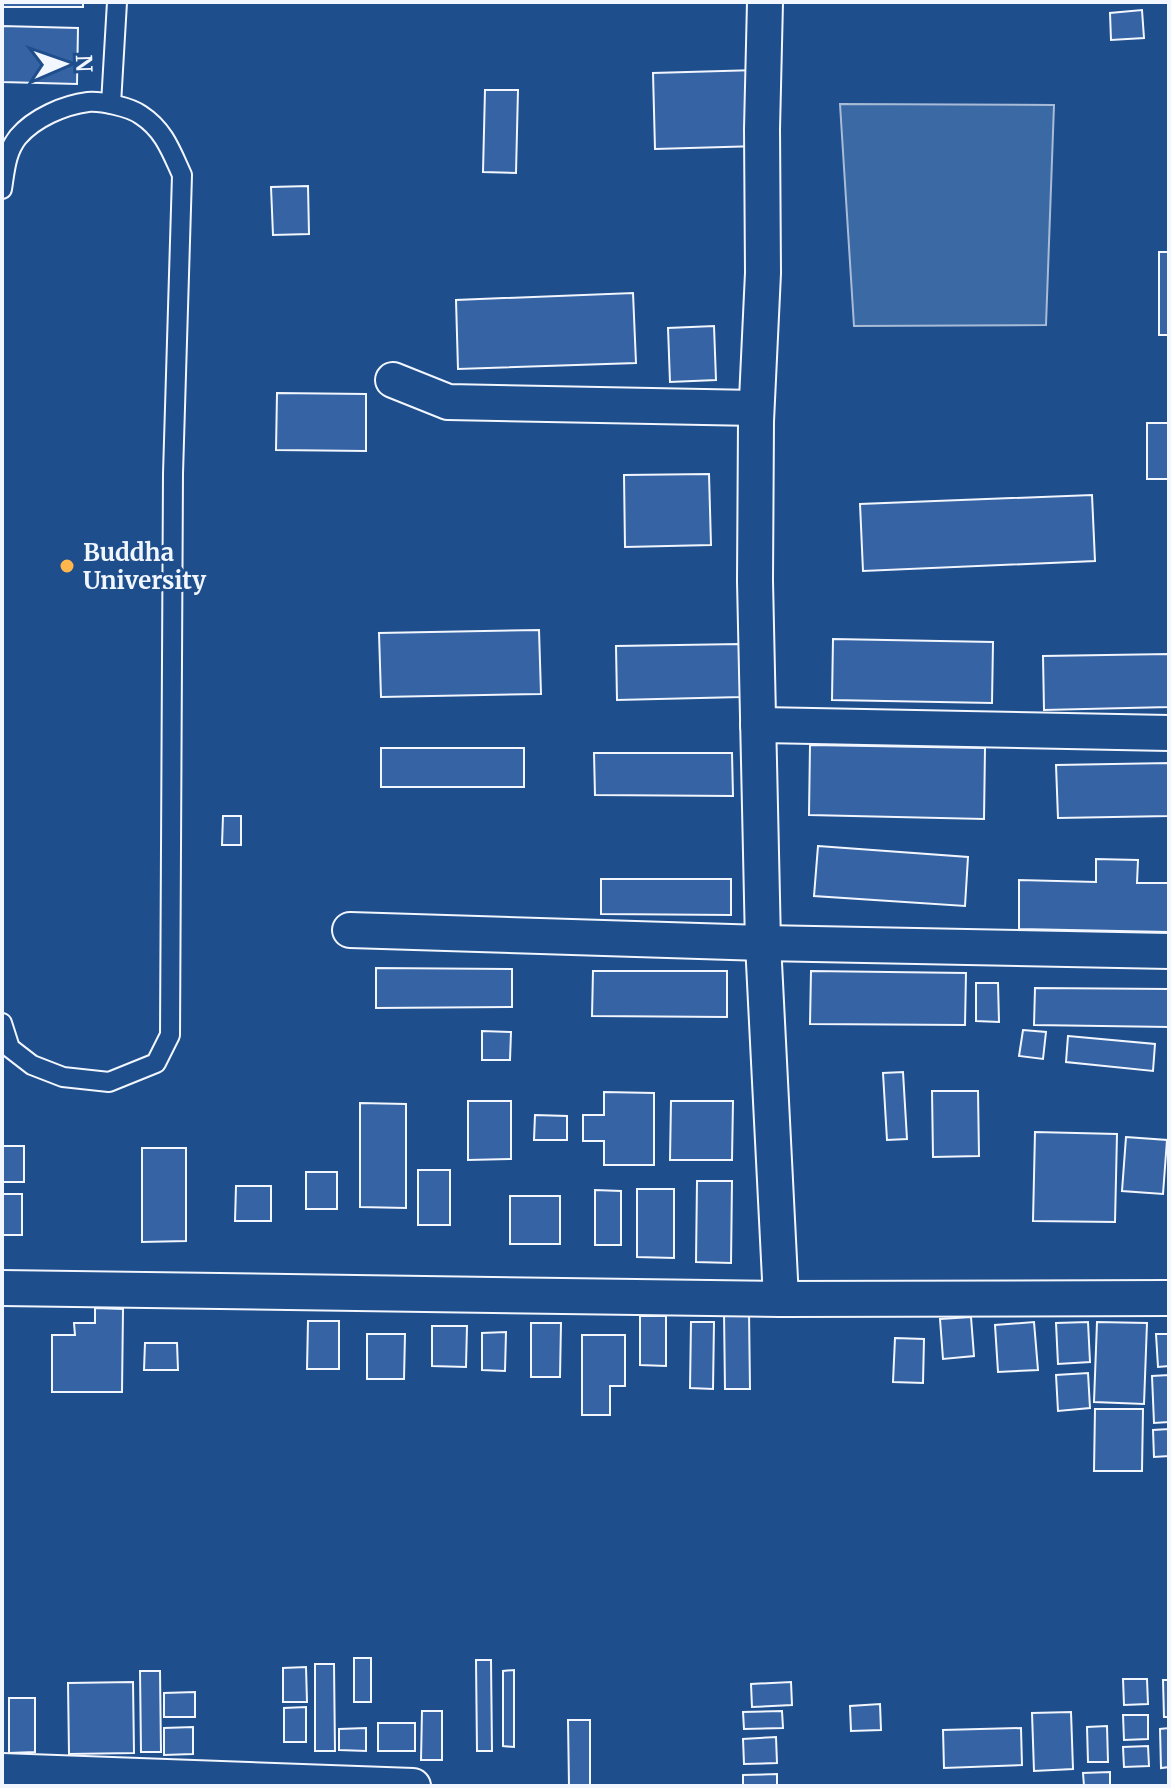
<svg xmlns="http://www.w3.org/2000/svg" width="1171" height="1788" font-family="Merriweather,serif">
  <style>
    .water { fill: #3b69a3; stroke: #a8bbd7; stroke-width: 2 }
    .building { fill: #3563a3; stroke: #f2f6ff; stroke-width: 2 }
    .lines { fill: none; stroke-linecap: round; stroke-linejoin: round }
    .service-casing { stroke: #f2f6ff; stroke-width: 22 }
    .minor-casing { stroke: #f2f6ff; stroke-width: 38 }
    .service { stroke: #1f4e8c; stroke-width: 18 }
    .minor { stroke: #1f4e8c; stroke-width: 34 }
    .poi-dot { fill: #ffb74d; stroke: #1f4e8c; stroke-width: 3 }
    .labels { text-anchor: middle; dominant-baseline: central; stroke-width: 6; stroke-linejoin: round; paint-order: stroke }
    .poi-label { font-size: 24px; font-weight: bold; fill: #f2f6ff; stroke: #1f4e8c; text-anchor: start }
  </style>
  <rect width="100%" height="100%" fill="#1f4e8c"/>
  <!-- water -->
  <path class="water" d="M840,104L1054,105L1046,325L854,326Z"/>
  <!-- building -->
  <g class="building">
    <rect x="2" y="2" width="81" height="5"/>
    <path d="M1142,10L1144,38L1111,40L1110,13Z"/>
    <path d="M2,26L78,28L77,84L2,82Z"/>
    <path d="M757,70L759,146L655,149L653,73Z"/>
    <path d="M485,90H518L516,173L483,172Z"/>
    <path d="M308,186L309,234L273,235L271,187Z"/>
    <rect x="1159" y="252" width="10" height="83"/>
    <path d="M633,293L636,363L458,369L456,300Z"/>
    <path d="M714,326L716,380L670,382L668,328Z"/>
    <path d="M277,393L366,394V451L276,450Z"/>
    <rect x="1147" y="423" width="22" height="56"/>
    <path d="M709,474L711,545L625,547L624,475Z"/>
    <path d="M1092,495L1095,561L863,571L860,504Z"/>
    <path d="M539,630L541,694L381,697L379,633Z"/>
    <path d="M833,639L993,642L992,703L832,700Z"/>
    <path d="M740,644L741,697L617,700L616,646Z"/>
    <path d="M1169,654V707L1044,710L1043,656Z"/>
    <path d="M810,745L985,748L984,819L809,815Z"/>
    <rect x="381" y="748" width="143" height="39"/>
    <path d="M594,753H732L733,796L595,795Z"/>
    <path d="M1169,763V816L1058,818L1056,765Z"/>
    <path d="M223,816H241V845H222Z"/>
    <path d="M818,846L968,857L965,906L814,896Z"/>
    <path d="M1096,859L1138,860L1137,883H1169V932L1019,929V880L1096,882Z"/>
    <path d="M601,879H731V915L601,914Z"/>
    <path d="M376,968L512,969V1007L376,1008Z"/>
    <path d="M593,971H727V1017L592,1016Z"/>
    <path d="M811,971L966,973L965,1025L810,1024Z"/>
    <path d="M976,983H998L999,1022L976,1021Z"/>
    <path d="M1035,988L1169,989V1027L1034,1025Z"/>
    <path d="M1023,1030L1046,1032L1043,1059L1019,1056Z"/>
    <path d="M482,1031L511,1032L510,1060H482Z"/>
    <path d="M1068,1036L1155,1044L1153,1071L1066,1062Z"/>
    <path d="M903,1072L907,1139L887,1140L883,1073Z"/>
    <path d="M932,1091H978L979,1156L933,1157Z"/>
    <path d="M604,1092L654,1093V1165H604V1141H583V1115H604Z"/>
    <path d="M468,1101H511V1159L468,1160Z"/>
    <path d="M671,1101H733L732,1160H670Z"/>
    <path d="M360,1103L406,1104V1208L360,1207Z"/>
    <path d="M535,1115L567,1116V1140H534Z"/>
    <path d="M1035,1132L1117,1134L1115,1222L1033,1221Z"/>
    <path d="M1126,1137L1167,1140L1163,1194L1122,1191Z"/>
    <rect x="2" y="1146" width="22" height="36"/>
    <path d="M142,1148H186V1241L142,1242Z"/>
    <rect x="418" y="1170" width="32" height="55"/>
    <rect x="306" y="1172" width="31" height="37"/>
    <path d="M697,1181H732L731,1263L696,1262Z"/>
    <path d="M236,1186H271V1221H235Z"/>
    <path d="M637,1189H674V1258L637,1257Z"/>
    <path d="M595,1190L621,1191V1245H595Z"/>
    <rect x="2" y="1194" width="20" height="41"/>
    <rect x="510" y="1196" width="50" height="48"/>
    <path d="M95,1308L123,1309L122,1392H52V1335H75L74,1323H95Z"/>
    <path d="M749,1311L750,1389H725L724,1312Z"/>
    <path d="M640,1316H666V1366L640,1365Z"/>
    <path d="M971,1317L974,1356L943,1359L940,1319Z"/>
    <path d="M308,1321H339V1369H307Z"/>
    <path d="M691,1322H714L713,1389L690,1388Z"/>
    <path d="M1034,1322L1038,1370L998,1372L995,1325Z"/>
    <path d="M1088,1322L1090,1362L1058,1364L1056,1323Z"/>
    <path d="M1097,1322L1147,1323L1144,1404L1094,1402Z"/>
    <path d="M531,1323H561L560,1377H531Z"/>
    <path d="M432,1326H467L466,1367L432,1366Z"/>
    <path d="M506,1332L505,1371L482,1370V1333Z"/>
    <path d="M367,1334H405L404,1379H367Z"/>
    <path d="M1156,1334H1169V1366L1158,1367Z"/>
    <path d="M582,1335H625V1386H610V1415H582Z"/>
    <path d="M895,1338L924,1339L923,1383L893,1382Z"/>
    <path d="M145,1343H177L178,1370H144Z"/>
    <path d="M1088,1373L1090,1408L1058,1411L1056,1375Z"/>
    <path d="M1169,1375V1422L1154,1423L1152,1376Z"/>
    <path d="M1095,1409H1143L1142,1471H1094Z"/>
    <path d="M1169,1429V1456L1154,1457L1153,1430Z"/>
    <rect x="354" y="1658" width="17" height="44"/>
    <path d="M476,1660H491L492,1751H477Z"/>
    <path d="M315,1664H334L335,1751H315Z"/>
    <path d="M306,1667L307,1702H283V1668Z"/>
    <path d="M514,1670V1747L503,1746V1671Z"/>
    <path d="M140,1671H160L161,1752H141Z"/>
    <path d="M1123,1679H1147L1148,1704L1124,1705Z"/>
    <path d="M1163,1680H1169V1717H1164Z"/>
    <path d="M133,1682L134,1753L69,1754L68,1683Z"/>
    <path d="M791,1682L792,1705L752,1707L751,1684Z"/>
    <path d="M195,1692V1717H164V1693Z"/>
    <path d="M9,1698H35V1752L9,1753Z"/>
    <path d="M880,1704L881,1730L851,1731L850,1706Z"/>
    <path d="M306,1707V1742H284V1708Z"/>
    <path d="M422,1711H442V1760H421Z"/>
    <path d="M782,1711L783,1728L744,1729L743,1712Z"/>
    <path d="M1071,1712L1073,1769L1034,1771L1032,1713Z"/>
    <path d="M1123,1715H1148V1739L1124,1740Z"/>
    <path d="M568,1720H590V1786H569Z"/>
    <rect x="378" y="1723" width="37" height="28"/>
    <path d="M1107,1726L1108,1762H1088L1087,1727Z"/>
    <path d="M193,1727V1754L164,1755V1728Z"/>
    <path d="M366,1728V1751L339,1750V1729Z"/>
    <path d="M1021,1728L1022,1765L944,1768L943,1730Z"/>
    <path d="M1169,1728V1767L1161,1768L1160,1729Z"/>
    <path d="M776,1737L777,1763L744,1764L743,1739Z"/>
    <path d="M1148,1746L1149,1766L1124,1767L1123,1747Z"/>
    <path d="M1110,1772V1786H1084L1083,1773Z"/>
    <path d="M777,1774V1786H743V1775Z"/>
  </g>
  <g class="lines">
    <!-- service casing -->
    <g class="service-casing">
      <g id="service">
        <path d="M111,104L117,2"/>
        <path d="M2,189C5,170 6,152 18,137C34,118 64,105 88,102C102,101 130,107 141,115C164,130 171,151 182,175L173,474L170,1035L156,1063L109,1082L63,1077L32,1065L10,1048L2,1023"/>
      </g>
    </g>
    <!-- minor casing -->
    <g class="minor-casing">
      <g id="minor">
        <path d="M765,2L762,129L763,273L756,421L755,581L763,943L781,1299"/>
        <path d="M393,380L448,402L756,408"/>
        <path d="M758,725L1169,733"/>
        <path d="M350,930L763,943L1169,951"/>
        <path d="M2,1288L781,1299L1169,1298"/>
        <path d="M2,1771L413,1786"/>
      </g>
    </g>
    <!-- service -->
    <use href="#service" class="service"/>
    <!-- minor -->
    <use href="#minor" class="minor"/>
  </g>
  <!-- markers -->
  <circle class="poi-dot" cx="67" cy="566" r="8"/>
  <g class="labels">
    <!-- poi labels -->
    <g class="poi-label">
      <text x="83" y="552">Buddha<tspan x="83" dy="28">University</tspan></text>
    </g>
  </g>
  <!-- border -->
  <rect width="1171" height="1788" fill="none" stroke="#f2f6ff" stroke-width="8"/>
  <!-- north arrow -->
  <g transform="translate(64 64) rotate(88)" stroke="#1f4e8c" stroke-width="6" paint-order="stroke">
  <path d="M0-6L14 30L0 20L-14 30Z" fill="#f2f6ff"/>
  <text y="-12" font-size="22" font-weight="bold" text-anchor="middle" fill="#f2f6ff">N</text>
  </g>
</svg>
